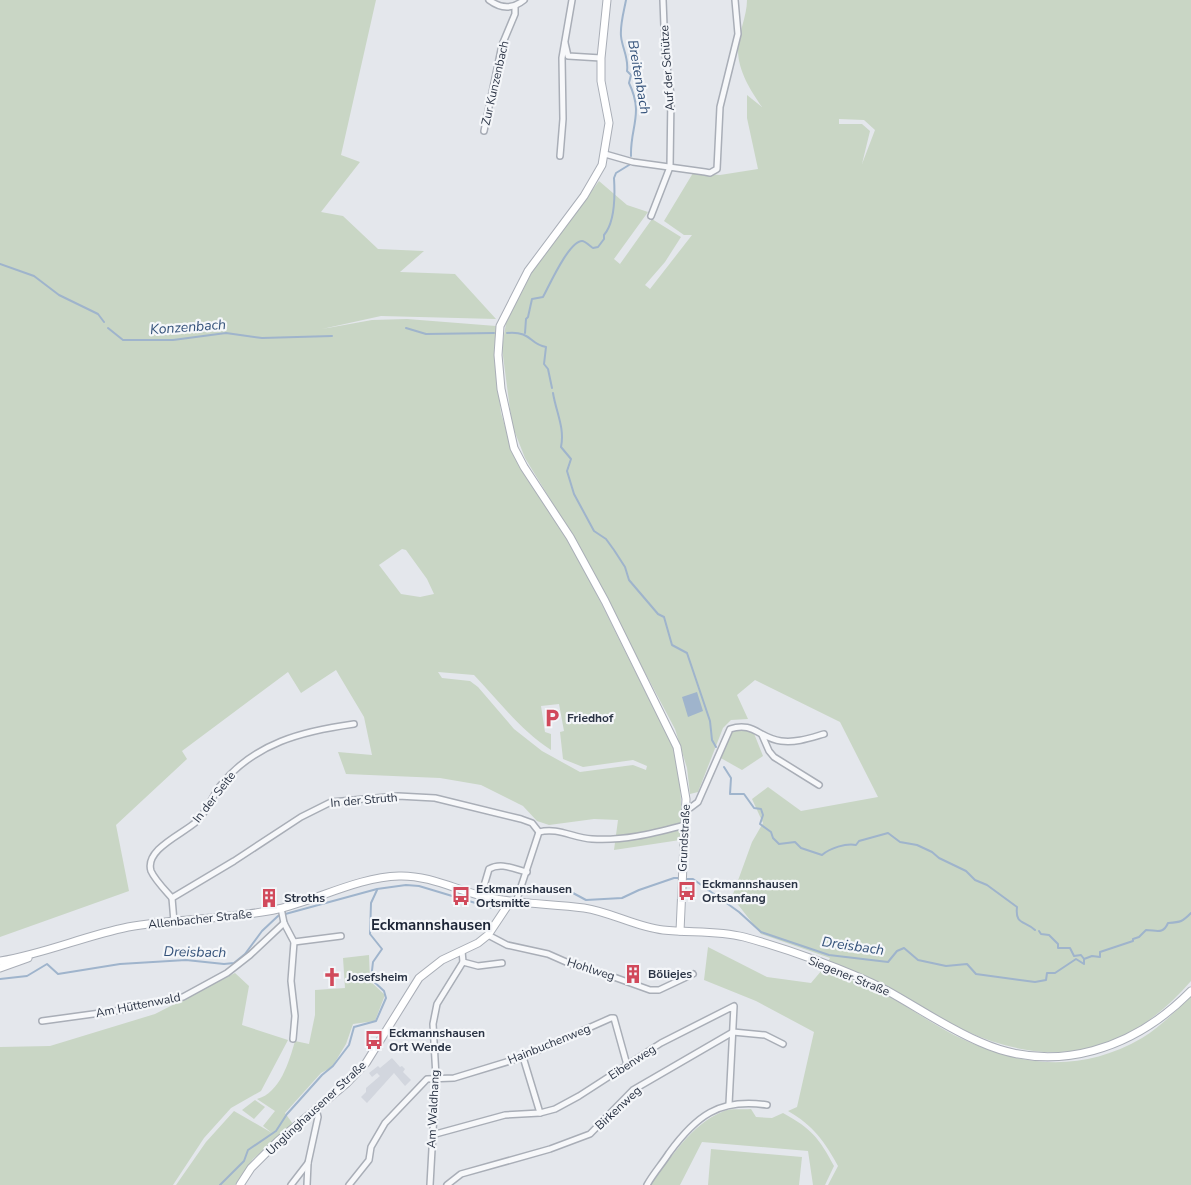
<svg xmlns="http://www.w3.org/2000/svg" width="1191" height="1185" font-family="'Nunito Sans',sans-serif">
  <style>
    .built { fill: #d2d6de }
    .green { fill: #c9d6c5; fill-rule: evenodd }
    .water { fill: #9fb4cc }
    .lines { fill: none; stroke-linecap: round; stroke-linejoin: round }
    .stream { stroke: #9fb4cc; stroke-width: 2 }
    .street-casing { stroke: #a9aeb7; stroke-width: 8 }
    .secondary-casing { stroke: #a9aeb7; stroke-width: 9 }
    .street { stroke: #f7f8fa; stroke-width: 5 }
    .secondary { stroke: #fff; stroke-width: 7 }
    .labels { text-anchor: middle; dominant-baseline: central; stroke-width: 4.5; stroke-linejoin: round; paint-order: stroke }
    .street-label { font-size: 12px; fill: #2b3445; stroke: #f4f6f9 }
    .poi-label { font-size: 12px; font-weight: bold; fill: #2b3445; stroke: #f4f6f9; text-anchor: start }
    .water-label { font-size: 14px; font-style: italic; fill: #34527a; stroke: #f4f6f9 }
    .quarter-label { font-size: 15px; font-weight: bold; fill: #1d2536; stroke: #f4f6f9 }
  </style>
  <rect width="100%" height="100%" fill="#e4e7ec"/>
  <!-- built -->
  <path class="built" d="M392,1058L400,1067L402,1066L405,1069L403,1072L411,1080L405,1086L394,1073L367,1103L361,1097L366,1092V1088L380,1076L377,1073L372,1077L369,1073L378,1066L380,1068Z"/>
  <!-- green -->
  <g class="green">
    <path d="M0,0H376L341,155L360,162L321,212L343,216L378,249L424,251L400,272L455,274L496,319L381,316L322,329L372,320L407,319L496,326L494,357L501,413L512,449L569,539L673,747C682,781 682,806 680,840L614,850L618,820L594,819L549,825L537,821L523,806L481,785L440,778L346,774L338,752L372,755L364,717L336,670L301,693L288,672L182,751L187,759L116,825L129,891L0,937ZM402,549L406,550L427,579L434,594L420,597L401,594L379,565ZM438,672L474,675C500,702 520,730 551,750V734L545,732L541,706L559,704L564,731L560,732L563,759L583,767L633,760L647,766L646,770L633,765L580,772L542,751L514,729L478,687L470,681L442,678Z"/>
    <path d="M747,0H1191V981C1128,1054 1054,1071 966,1031C936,1018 910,997 880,983C863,975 844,970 827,963L830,958L761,934L732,897L752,842L763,823L752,799L768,787L801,811L878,797L840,722L755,680L737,695L748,719L731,720L723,728L698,792L690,794L687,768L675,729L572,535L525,458L512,425L502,348L506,323L532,272L599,181L627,205L648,212L614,259L627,270L620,264L652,219L681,237L665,262L645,285L650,289L692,235H684L664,221L693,173L720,175L758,169L747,118V95L762,107C751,91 738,71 738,50C738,33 747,17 747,0ZM839,119L864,120L875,130L862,164L870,131L862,124H839Z"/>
    <path d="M740,728L753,731L763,756L742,770L719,757L732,731Z"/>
    <path d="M708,947L767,977L811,983L822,970C839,976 858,982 875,989C902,1002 927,1021 954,1035C1017,1066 1078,1075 1142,1038C1160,1027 1176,1011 1191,996V1185H828L838,1166C825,1142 813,1125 788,1111L797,1107L814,1032L756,1001L704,980Z"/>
    <path d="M369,955L370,981L385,995L375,1021L353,1024L346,1044L332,1067L321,1073L285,1113L293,1124L253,1159L235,1185H176L206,1142L234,1111L272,1133L263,1126L275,1111L257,1099C280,1093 289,1062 295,1041L309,1044L315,1015V990L345,988L343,958Z"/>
    <path d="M235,973L249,986L242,1025L288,1040L261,1091L231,1108L204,1138L173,1185H0V1047L50,1046L155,1014Z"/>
    <path d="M255,1100L265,1107L254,1119L242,1110Z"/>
    <path d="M751,1109L756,1117L772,1118L783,1113C812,1129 819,1138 834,1166L825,1185H813L808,1151L702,1142L680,1185H650C671,1158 691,1124 724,1111C731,1108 743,1110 751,1109Z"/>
    <path d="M711,1149L802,1157L799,1185H708Z"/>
  </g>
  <!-- water -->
  <path class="water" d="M697,692L703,711L688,717L682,697Z"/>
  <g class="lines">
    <!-- stream -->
    <g class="stream">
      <path d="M626,0C624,11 620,24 621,36C622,48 629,58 627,71L631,75L629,83C644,114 630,127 631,156"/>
      <path d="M0,264L34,276L59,295L98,314L104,322"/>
      <path d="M108,328L123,340H173L226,333L262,338L332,336"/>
      <path d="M406,328L426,334L494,333"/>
      <path d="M507,333C533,331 528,344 546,347L544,364L548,369L552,388"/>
      <path d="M525,333L526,319L528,317L532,299L543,297C549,286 569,241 582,241C585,241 590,246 593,248L598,247L604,239V235C615,222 615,194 614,178L616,173L629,165"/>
      <path d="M553,393C556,412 565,428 561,447L571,459L567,471L574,494L594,531L606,539L614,550L625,567L629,580L658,614L664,617L672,645L687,653L710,721L712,740L716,747"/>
      <path d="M724,767L731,778L730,794H744L754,808L761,809L763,815L760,824L771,832L773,838L779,844L795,842L801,848L822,855C830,848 846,843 856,845L859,841L888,833L900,842L917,845L932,852L939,858L966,871L975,880L987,885L1017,907C1015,925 1024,920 1035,930"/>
      <path d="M686,879H693L739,912L761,932L829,955L888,962L897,951L904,948L918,960L946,966L967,964L976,974L1035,982L1046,980L1047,973H1055L1076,959L1084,964V959L1092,956L1100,957V952L1133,941V939L1139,937L1146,930C1156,930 1163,935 1168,923C1181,922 1182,922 1191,913"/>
      <path d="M549,893H573L586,900L622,898L639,890L674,878H681"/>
      <path d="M1039,931L1041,934L1049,935L1058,944V948H1070L1074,956L1081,955L1084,959"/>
      <path d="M0,979L27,976L47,964L58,974L120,964L186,960L224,964L234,963L245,954L262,931L278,916L377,889L406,885L419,886L492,908"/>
      <path d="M220,1185L244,1161L248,1150L276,1131L287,1114L322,1075L333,1066L349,1045L354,1027L376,1021L386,998L384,991L371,979L373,962L382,949L370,934L371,903L377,890"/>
    </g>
    <!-- street casing -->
    <g class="street-casing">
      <g id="street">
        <path d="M489,0C501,9 513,9 524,0"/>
        <path d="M565,43L568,56L601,58"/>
        <path d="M484,131L502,45L515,14V7"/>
        <path d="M605,154L633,162L705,172L710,173L717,169L720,107L738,34L735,0"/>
        <path d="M560,156L563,119L562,58L572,0"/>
        <path d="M651,216L670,167L671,95L665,52L663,0"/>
        <path d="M762,735L769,751L774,757L819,785"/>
        <path d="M686,811L698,802L730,729C753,721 759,738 781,741C796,743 810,738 824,734"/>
        <path d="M481,896L489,869C501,862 514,869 527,872"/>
        <path d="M172,898C165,890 155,880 151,871C144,849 185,833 197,821C207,811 212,797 220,786C254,743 303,731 354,724"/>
        <path d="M516,902L539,832C558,827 573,838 592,839C625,841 654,833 685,825"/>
        <path d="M281,908L284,923L294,942L291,981L295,1016L293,1039"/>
        <path d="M174,922L172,898L234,861L301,817L331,802L398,796L435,798L521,819L532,823L539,832"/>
        <path d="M488,935L507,945L548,954L573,965L611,976L650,990H659L693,974"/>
        <path d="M294,942L341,936"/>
        <path d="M463,962L478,966L502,963"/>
        <path d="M42,1021L115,1011L183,997L227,973L250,955L284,923"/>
        <path d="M523,1057L540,1113"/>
        <path d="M432,1135L505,1115L540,1113L555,1109L579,1096L661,1043L734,1006L729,1104"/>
        <path d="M291,1185L308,1163L318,1117L316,1109"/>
        <path d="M307,1185L308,1163"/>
        <path d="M349,1185L369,1160L371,1147L385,1123L427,1079L454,1078L523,1057L611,1018H614L627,1065"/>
        <path d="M430,1185L436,1077L433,1024L437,1004L463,962L462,951"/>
        <path d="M447,1185L461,1174L550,1149L590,1134L633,1090L733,1032L765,1035L783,1044"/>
        <path d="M647,1185C653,1174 662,1164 669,1153C696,1116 719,1098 767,1105"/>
      </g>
    </g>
    <!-- secondary casing -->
    <g class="secondary-casing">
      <g id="secondary">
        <path d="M607,0L601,58V81L609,123L602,165L584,196L528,271L500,326L498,355L501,389L514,448L524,467L570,537L605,601L677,747L686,799L680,931"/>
        <path d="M0,961C44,954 84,936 128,927C177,918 228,920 278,909C317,900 359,877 399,876C431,875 460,892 490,898C522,904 553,904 584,908C611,912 636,927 663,930C691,933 717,930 744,937C788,949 847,970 886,990C917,1007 947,1028 980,1042C1056,1076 1135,1048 1191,991"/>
        <path d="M0,968L28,958"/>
        <path d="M240,1185L251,1168L278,1141L347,1083L366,1063L419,978L442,960L478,943L488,935L510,902"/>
      </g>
    </g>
    <!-- street -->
    <use href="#street" class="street"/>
    <!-- secondary -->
    <use href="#secondary" class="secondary"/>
  </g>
  <!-- icons -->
  <defs>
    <g id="parking-bare" transform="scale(1.5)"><path d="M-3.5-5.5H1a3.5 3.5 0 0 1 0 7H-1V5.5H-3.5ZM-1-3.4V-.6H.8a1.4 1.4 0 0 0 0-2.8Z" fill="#d1495b" stroke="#f4f6f9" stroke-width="2.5" paint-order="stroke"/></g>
    <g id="bus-bare" transform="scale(1.5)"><path d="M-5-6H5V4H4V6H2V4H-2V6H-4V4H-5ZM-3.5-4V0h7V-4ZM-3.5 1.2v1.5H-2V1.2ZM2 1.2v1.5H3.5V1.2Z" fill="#d1495b" stroke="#f4f6f9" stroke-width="2.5" paint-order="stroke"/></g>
    <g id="building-bare" transform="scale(1.5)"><path d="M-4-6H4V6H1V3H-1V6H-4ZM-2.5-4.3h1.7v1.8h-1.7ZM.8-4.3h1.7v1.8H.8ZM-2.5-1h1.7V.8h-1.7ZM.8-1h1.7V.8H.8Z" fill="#d1495b" stroke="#f4f6f9" stroke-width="2.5" paint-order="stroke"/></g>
    <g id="church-bare" transform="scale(1.5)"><path d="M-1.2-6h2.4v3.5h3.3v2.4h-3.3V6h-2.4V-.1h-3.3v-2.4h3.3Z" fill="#d1495b" stroke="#f4f6f9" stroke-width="2.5" paint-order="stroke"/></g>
  </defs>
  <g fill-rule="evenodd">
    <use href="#parking-bare" x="552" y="718"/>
    <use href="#bus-bare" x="687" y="891"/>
    <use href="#bus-bare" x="461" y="896"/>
    <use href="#building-bare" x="269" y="898"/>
    <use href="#building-bare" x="633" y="974"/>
    <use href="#church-bare" x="332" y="977"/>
    <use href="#bus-bare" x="374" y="1040"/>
  </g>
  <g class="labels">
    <!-- street labels -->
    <g class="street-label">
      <text transform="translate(667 68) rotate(-94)">Auf der Schütze</text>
      <text transform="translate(495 83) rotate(-77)">Zur Kunzenbach</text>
      <text transform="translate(214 797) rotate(-52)">In der Seite</text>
      <text transform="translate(364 800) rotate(-5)">In der Struth</text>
      <text transform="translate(684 838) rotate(-87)">Grundstraße</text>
      <text transform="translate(200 919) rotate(-6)">Allenbacher Straße</text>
      <text transform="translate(591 969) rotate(18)">Hohlweg</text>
      <text transform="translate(849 976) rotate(22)">Siegener Straße</text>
      <text transform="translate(138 1005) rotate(-11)">Am Hüttenwald</text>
      <text transform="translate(549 1044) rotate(-22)">Hainbuchenweg</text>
      <text transform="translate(632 1062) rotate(-33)">Eibenweg</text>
      <text transform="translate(316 1108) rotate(-43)">Unglinghausener Straße</text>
      <text transform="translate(618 1108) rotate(-43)">Birkenweg</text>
      <text transform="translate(433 1109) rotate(-87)">Am Waldhang</text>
    </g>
    <!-- poi labels -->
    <g class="poi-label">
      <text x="567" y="718">Friedhof</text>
      <text x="702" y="884">Eckmannshausen<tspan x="702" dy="14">Ortsanfang</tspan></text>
      <text x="476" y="889">Eckmannshausen<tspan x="476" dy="14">Ortsmitte</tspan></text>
      <text x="284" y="898">Stroths</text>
      <text x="648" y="974">Böliejes</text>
      <text x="347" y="977">Josefsheim</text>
      <text x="389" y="1033">Eckmannshausen<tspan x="389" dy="14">Ort Wende</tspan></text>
    </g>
    <!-- water labels -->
    <g class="water-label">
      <text transform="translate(639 77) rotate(80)">Breitenbach</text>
      <text transform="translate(188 327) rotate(-4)">Konzenbach</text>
      <text transform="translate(853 946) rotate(8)">Dreisbach</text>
      <text transform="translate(195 952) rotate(1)">Dreisbach</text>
    </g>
    <!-- quarter labels -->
    <g class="quarter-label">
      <text x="431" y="925">Eckmannshausen</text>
    </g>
  </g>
</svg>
